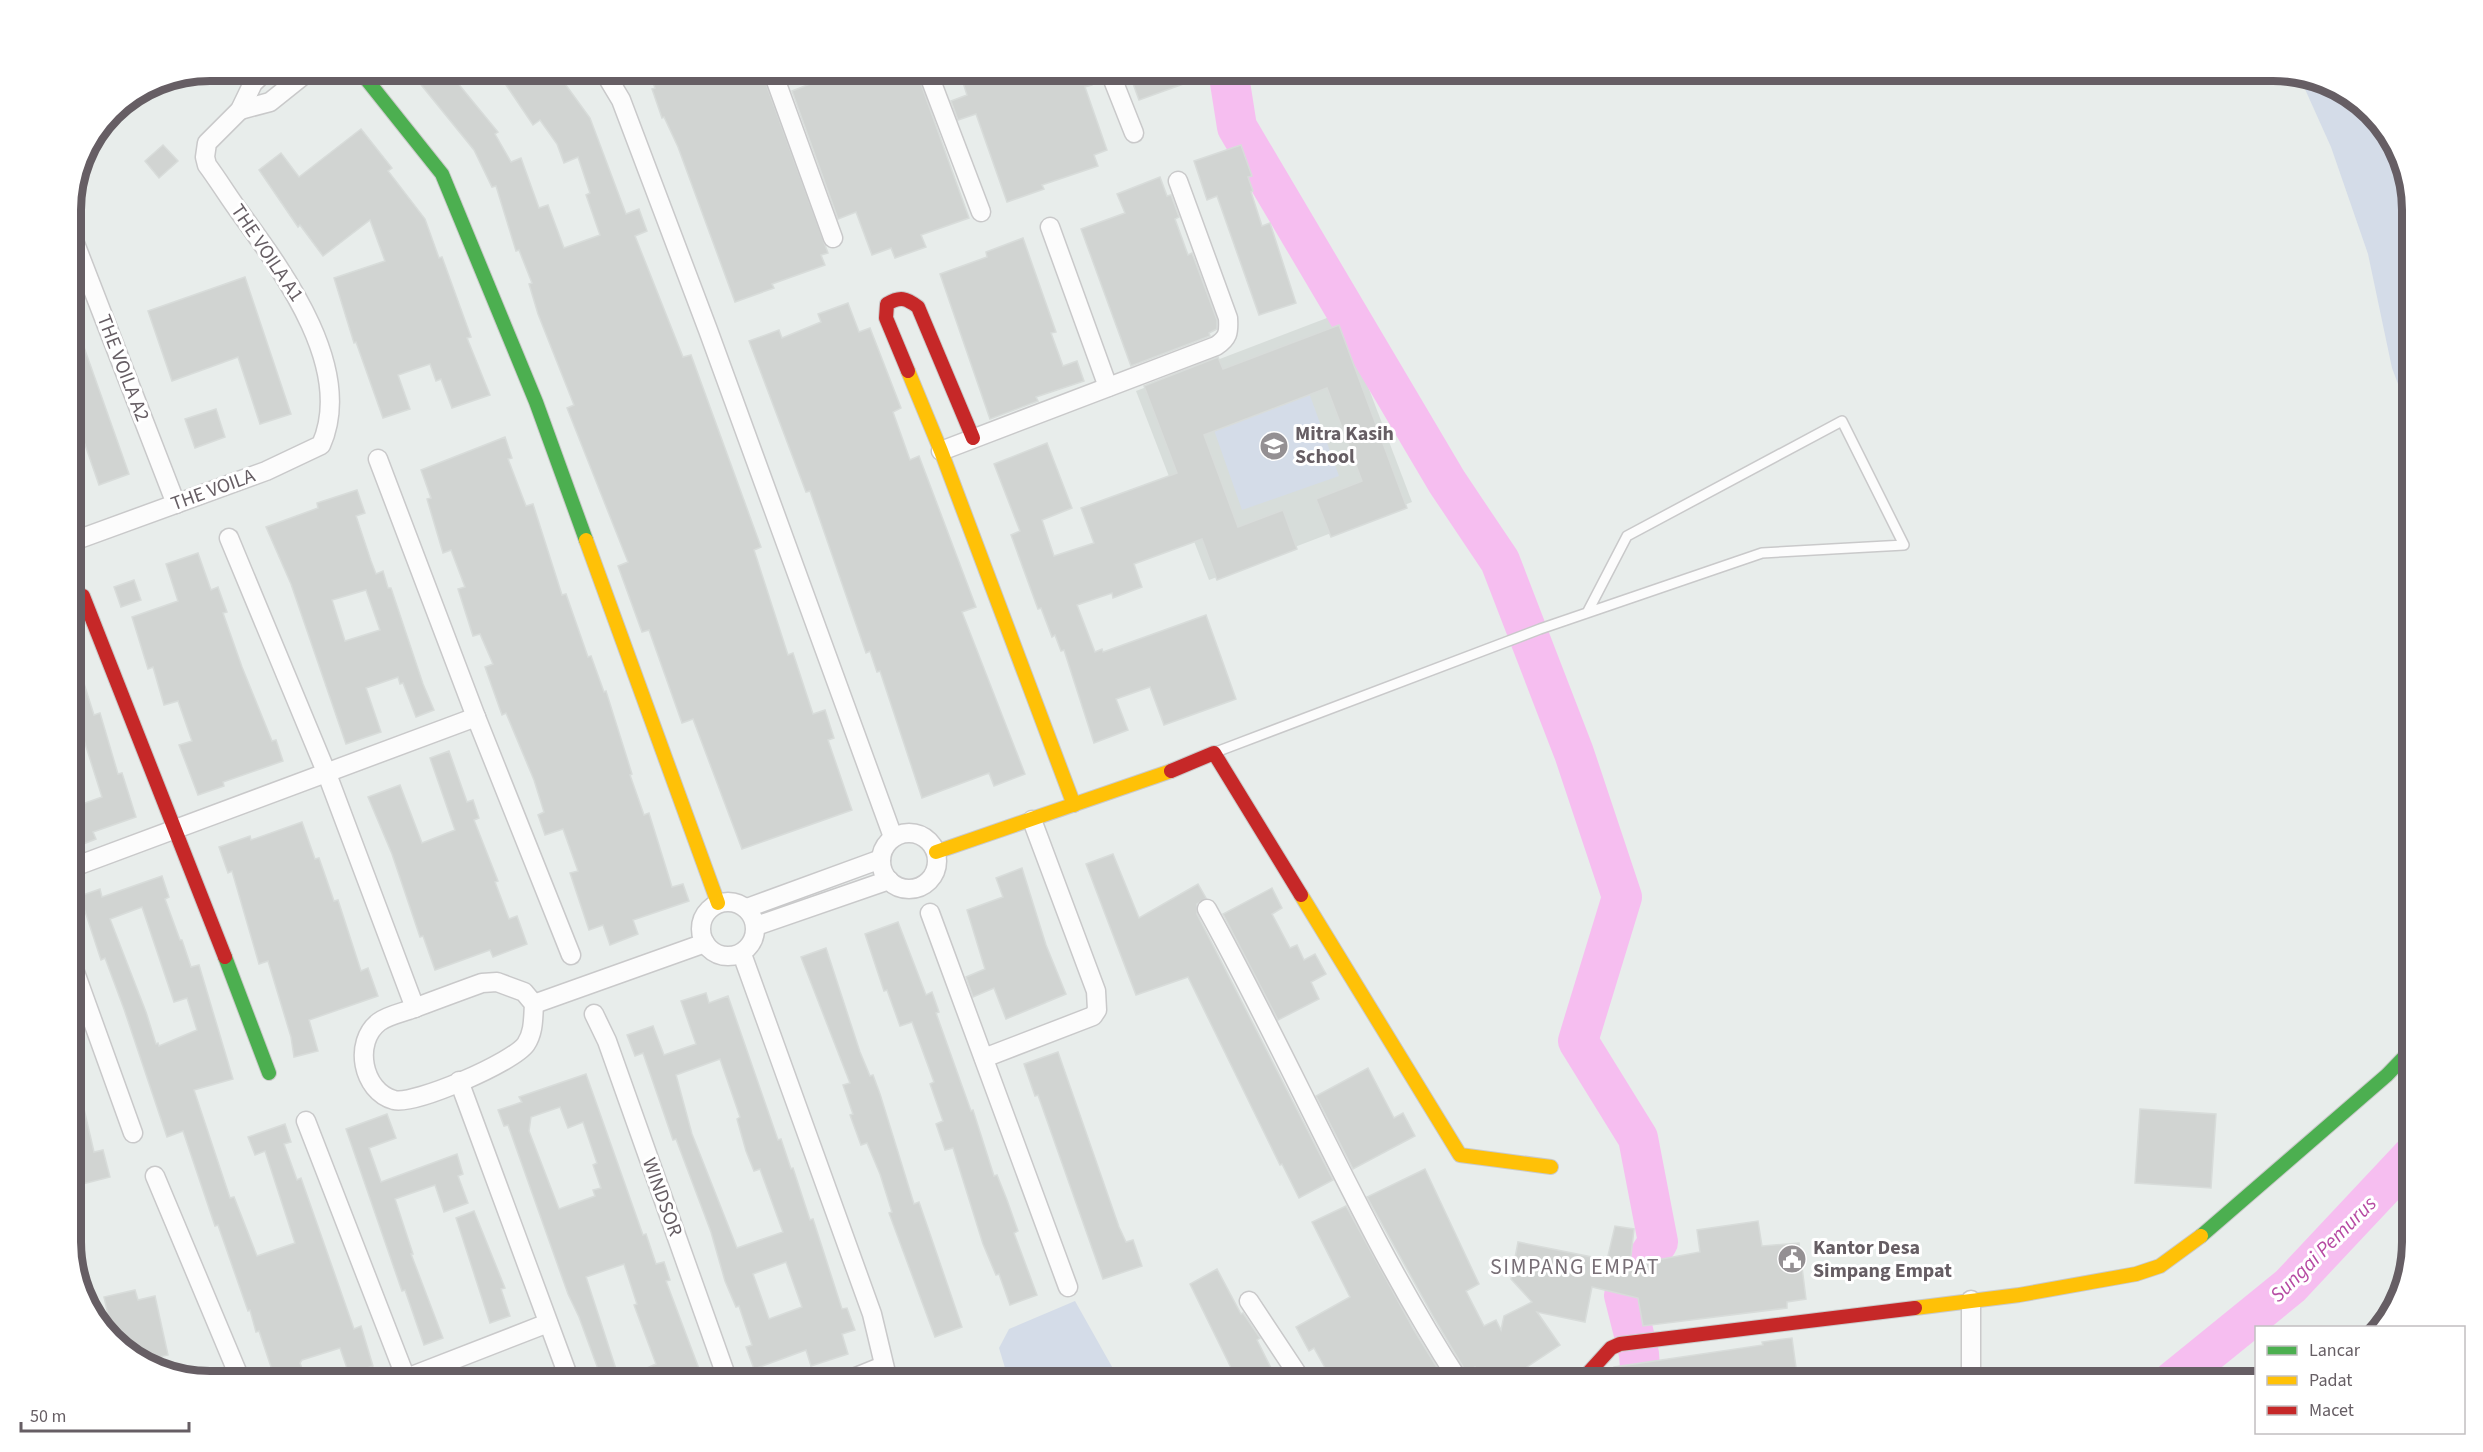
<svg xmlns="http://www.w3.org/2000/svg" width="2483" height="1452" font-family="'Source Sans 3',sans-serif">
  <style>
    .education { fill: #d7ddda }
    .green { fill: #d4dce8 }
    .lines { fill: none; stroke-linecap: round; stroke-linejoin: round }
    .river { stroke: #f6bef0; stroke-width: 40 }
    .building { fill: #d1d4d2; stroke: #d8dcda; stroke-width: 1.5; fill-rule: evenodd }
    .lane-casing { stroke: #c9c9ca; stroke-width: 12 }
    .street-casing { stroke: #c9c9ca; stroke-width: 21 }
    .fast-casing { stroke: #cacaca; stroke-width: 16 }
    .slow-casing { stroke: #cacaca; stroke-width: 16 }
    .jam-casing { stroke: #cacaca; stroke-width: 16 }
    .lane { stroke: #fcfcfc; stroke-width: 9 }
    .street { stroke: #fcfcfc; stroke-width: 18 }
    .fast { stroke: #4caf50; stroke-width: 14 }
    .slow { stroke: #ffc107; stroke-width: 14 }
    .jam { stroke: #c62828; stroke-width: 14 }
    .labels { text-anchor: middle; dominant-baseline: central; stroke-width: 6; stroke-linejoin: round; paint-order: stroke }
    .street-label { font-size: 20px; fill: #665e64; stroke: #fff }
    .poi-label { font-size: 20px; font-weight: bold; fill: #665e64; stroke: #fff; text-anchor: start }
    .water-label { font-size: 21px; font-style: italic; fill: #b64aa2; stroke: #fff }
    .quarter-label { font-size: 22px; letter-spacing: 1.5px; fill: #786f76; stroke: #fff }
    .rim { fill: none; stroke: #665e64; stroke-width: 8 }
  </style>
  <rect width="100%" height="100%" fill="#e8edeb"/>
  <!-- education -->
  <path class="education" d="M1340,313L1412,502L1209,580L1136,391Z"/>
  <!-- green -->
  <g class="green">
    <path d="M2300,78L2342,89L2389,133L2412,201V421L2392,368L2368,254L2331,147Z"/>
    <path d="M1303,376L1339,476L1242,510L1207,410Z"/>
    <path d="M1075,1301L1120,1381H1009L999,1348L1009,1329Z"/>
  </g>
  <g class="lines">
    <!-- river -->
    <g class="river">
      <path d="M1228,70L1237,127L1447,482L1500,561L1574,753L1622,897L1578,1041L1638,1138L1658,1242L1624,1295L1639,1354L1641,1381"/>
      <path d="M2173,1381L2290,1286L2412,1156"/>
    </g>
  </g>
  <!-- building -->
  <g class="building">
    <path d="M409,70H447L498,132L495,134L511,162L521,158L539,208L548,205L564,248L600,235L586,195L590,193L578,157L564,163L557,144L540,120L533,125L496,70H555L590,118L626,214L639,209L647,231L635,236L683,357L691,355L761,547L754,550L755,553L788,655L793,653L813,714L825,710L834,738L828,740L852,810L742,849L693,719L682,723L649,630L642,632L618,566L628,562L567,408L574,405L538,314L529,284L532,283L519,250L516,251L496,186L492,187L474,150Z"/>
    <path d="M661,70H761L828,253L821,255L825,265L772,284L774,288L735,302L678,147L664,117L662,118L652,89L655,88L650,75Z"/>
    <path d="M805,70H916L969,218L921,235L926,247L895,258L891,248L872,255L856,212L838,219L792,91L810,84Z"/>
    <path d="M959,70H1087L1092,85L1085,87L1107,150L1094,155L1098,166L1042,185L1044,189L1007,202L976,114L958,120L951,101L967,95Z"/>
    <path d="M1128,70H1214V73L1139,100Z"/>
    <path d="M361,129L392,168L388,171L425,219L439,258L442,257L471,337L467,338L490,395L452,408L441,379L436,381L430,364L398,375L410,409L383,418L356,342L354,343L334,278L385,261L370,220L323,256L300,225L298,227L259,170L281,153L299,177Z"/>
    <path d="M163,145L178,161L159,178L145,161Z"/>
    <path d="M1241,145L1252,176L1248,177L1253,191L1251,192L1262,226L1270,223L1296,303L1259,315L1217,196L1207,200L1194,161Z"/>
    <path d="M1160,177L1167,196L1171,195L1179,217L1175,219L1188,255L1192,253L1217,320V329L1209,333L1210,336L1131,366L1081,229L1125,213L1117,194Z"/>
    <path d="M1023,238L1056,332L1051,333L1063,366L1077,361L1084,381L1036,397L1038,401L990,419L940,274L987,257L986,252Z"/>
    <path d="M245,277L291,414L260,424L238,357L172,381L148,311Z"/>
    <path d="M848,303L859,332L870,328L901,408L893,412L910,460L919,456L976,607L962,612L1025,774L994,786L989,773L922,798L880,671L877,672L870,651L866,653L810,491L806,492L749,341L779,330L782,338L821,322L818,314Z"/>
    <path d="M74,319L129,474L99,485L71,404V320Z"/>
    <path d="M1339,325L1407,508L1331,537L1316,499L1362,481L1327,388L1204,435L1238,527L1283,510L1297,549L1217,580L1202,539L1134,564L1142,587L1113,598L1112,593L1077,605L1095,652L1102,649L1103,652L1206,615L1236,699L1164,725L1150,687L1116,699L1128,730L1094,743L1064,650L1061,651L1055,635L1052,637L1041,608L1038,609L1011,535L1020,531L994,464L1047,443L1072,508L1042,520L1054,556L1094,543L1081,508L1177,473L1144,386L1218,357L1223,369Z"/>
    <path d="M216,409L225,437L195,448L185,419Z"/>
    <path d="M505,437L512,458L508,459L526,506L533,504L562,595L566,594L588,657L591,656L604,692L606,691L632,774L630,775L644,815L649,813L672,887L683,884L689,901L633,920L638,934L610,945L603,925L589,930L570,873L578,871L563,829L545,835L538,815L544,812L534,780L506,713L502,715L485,667L493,664L480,634L473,636L458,589L465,587L451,550L443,553L427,499L431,498L421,470Z"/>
    <path d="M357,490L365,513L356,516L371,561L376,574L383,571L388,588H391L423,684L434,710L416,717L403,683L400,684L398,677L366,688L381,732L346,744L291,584L266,527L318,508L317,503ZM366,590L380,630L345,641L332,600Z"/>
    <path d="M198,553L211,590L218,587L227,612L223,613L242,667L272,741L276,740L283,761L223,782L224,786L198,795L179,745L192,741L178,701L164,705L153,667L148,669L132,617L178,601L166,564Z"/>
    <path d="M134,580L141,600L121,607L114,587Z"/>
    <path d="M71,655H75L94,715L100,713L118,774L122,773L136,817L93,832L96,839L71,849V808L102,797L83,737L71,741Z"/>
    <path d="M449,751L467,802L473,800L479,818L474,820L498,881L495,882L509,919L517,916L527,944L493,957L490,950L435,970L423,936L420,937L392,854L368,797L400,785L422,843L455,830L430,758Z"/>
    <path d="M302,822L315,859L319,858L334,901L338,900L361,971L368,968L378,996L309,1020L318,1051L294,1057L291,1037L268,961L259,964L232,871L228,873L219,847L250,836L251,840Z"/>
    <path d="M1113,854L1139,918L1198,884L1206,898L1197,904V914L1333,1180L1299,1198L1282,1164L1280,1165L1188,977L1136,995L1086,864Z"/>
    <path d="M1022,868L1046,945L1066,994L1006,1019L994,988L973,997L966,977L985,969L967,910L1003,897L996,878Z"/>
    <path d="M162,876L169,897L165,899L180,940H182L191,967L199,965L233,1079L194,1090L230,1198L234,1197L257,1256L295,1243L265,1151L255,1155L248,1137L285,1124L291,1142L284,1144L297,1180L301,1178L354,1329L361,1326L373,1366L349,1374L340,1348L302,1360L300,1363L307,1382H276L259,1331L256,1332L250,1310L248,1311L218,1225L215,1226L183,1131L167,1137L124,1009L105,958L101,960L80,896L100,889L102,897ZM142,907L174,1002L187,998L197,1030L159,1046L158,1043L156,1044L146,1012L110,919Z"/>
    <path d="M1272,888L1282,908L1272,914L1290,948L1297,945L1304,960L1315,954L1326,974L1311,982L1319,999L1278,1020L1223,914Z"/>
    <path d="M898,922L926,995L932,992L939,1012L936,1013L971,1111L973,1110L994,1176L997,1175L1007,1200L1018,1231L1014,1233L1037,1295L1010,1305L999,1274L996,1275L983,1244L953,1148L945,1150L936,1124L943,1121L930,1084L934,1082L912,1022L900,1026L887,990L884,991L865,934Z"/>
    <path d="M826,948L860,1052L870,1076L873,1075L880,1094L914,1204L919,1202L962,1327L935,1337L889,1213L892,1212L880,1174L867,1143L861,1145L850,1115L853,1114L843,1085L850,1083L801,957Z"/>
    <path d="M706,993L709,1003L728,996L778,1140L781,1139L791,1169L793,1168L810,1220L813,1219L842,1309L847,1308L855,1330L842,1334L848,1354L811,1366L806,1350L754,1369L746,1347L752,1345L739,1306L736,1307L725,1281L711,1232L676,1139L673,1140L643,1053L635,1056L627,1035L653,1026L664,1055L696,1044L681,1001ZM720,1059L740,1117L737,1119L746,1151L754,1171L760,1169L783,1232L737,1248L692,1134L676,1075ZM786,1262L802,1307L769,1319L753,1274Z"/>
    <path d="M1058,1052L1119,1227L1126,1242L1133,1240L1142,1266L1103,1279L1038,1095L1035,1096L1024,1064Z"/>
    <path d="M1368,1068L1394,1118L1403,1113L1415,1136L1353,1169L1316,1096Z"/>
    <path d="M586,1074L643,1235L646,1234L656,1264L664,1262L670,1280L666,1281L704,1382H615L656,1364L634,1305L637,1304L624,1264L586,1277L617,1372L601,1377L579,1317L568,1294L508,1125L504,1126L498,1110L522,1102L519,1097ZM560,1107L568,1128L583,1122L597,1163L593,1165L601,1188L593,1190L595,1196L559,1209L529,1131L531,1117Z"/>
    <path d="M78,1083L94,1152L103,1150L110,1177L71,1187V1084Z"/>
    <path d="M2140,1109L2216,1114L2211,1188L2135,1183Z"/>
    <path d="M387,1114L396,1138L369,1148L381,1182L457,1154L463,1174L458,1176L468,1203L444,1212L435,1185L395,1199L413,1254H411L443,1338L424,1345L405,1290L402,1291L346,1129Z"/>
    <path d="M1425,1169L1479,1284L1466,1291L1484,1326L1496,1320L1501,1330L1504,1316L1532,1302L1511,1279L1518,1242L1607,1260L1615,1226L1634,1229L1630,1265L1700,1252L1697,1230L1758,1221L1762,1246L1799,1243L1806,1299L1787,1302V1308L1643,1326L1638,1298L1592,1287L1585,1322L1537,1312L1560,1345L1527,1367L1538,1382H1486L1475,1367L1466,1372L1434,1318L1367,1197Z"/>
    <path d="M1346,1206L1414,1330L1446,1382H1333L1314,1348L1309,1351L1296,1327L1350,1297L1312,1222Z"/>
    <path d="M474,1211L505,1288L501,1289L510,1316L490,1323L456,1218Z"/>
    <path d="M1217,1269L1241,1314L1243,1313L1260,1338L1257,1340L1278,1382H1238L1190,1284Z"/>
    <path d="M135,1290L138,1300L155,1296L168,1355L159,1357L162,1369L141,1363L113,1337L104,1297Z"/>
    <path d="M1792,1338L1798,1382H1601L1614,1367L1763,1345L1762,1342Z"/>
  </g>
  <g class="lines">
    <!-- lane casing -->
    <g class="lane-casing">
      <path id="lane" d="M1216,752L1540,629L1762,553L1904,545L1842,421L1627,536L1587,613"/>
    </g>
    <!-- street casing -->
    <g class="street-casing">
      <g id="street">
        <path d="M603,70L621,100L708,330L893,837"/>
        <path d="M772,70L833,238"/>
        <path d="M927,70L981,212"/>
        <path d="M1109,70L1134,133"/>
        <path d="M240,110L270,102L310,70"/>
        <path d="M1050,227L1108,387"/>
        <path d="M71,233L176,504"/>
        <path d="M941,451L1216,346C1228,338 1229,333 1228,318L1178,181"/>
        <path d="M378,459L476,717L571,955"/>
        <path d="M229,538L327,774L415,1008"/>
        <path d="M71,542L266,471L321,445C355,369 284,273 241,214C229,198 219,181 207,165L205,157L207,143L240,110L253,83L267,70"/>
        <circle cx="909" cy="861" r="28"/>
        <path d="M71,868L476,717"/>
        <circle cx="728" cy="929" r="27"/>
        <path d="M747,908L881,859"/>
        <path d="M1207,909C1294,1066 1362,1231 1459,1381"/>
        <path d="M930,913L1068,1287"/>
        <path d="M756,926L889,880"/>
        <path d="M742,954L872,1314L888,1381"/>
        <path d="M71,961L133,1133"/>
        <path d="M497,982L524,992L534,1004C533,1018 534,1032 526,1044C514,1062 415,1105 394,1100C362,1091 353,1042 379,1022C387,1016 400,1013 409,1010C433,1001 457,992 482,983Z"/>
        <path d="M534,1004L705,943"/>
        <path d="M594,1014L607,1041L728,1381"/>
        <path d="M984,1058L1093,1016L1097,1010L1096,991L1032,820"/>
        <path d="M459,1081L570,1381"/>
        <path d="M306,1121L407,1381"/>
        <path d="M155,1176L241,1381"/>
        <path d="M1971,1300V1381"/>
        <path d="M1249,1301L1302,1381"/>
        <path d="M399,1381L548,1323"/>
        <path d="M846,1381L883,1366"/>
      </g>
    </g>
    <!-- fast casing -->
    <g class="fast-casing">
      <g id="fast">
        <path d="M359,70L442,174L536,402L586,540"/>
        <path d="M225,957L269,1073"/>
        <path d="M2201,1236L2387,1075L2412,1049"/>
      </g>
    </g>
    <!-- slow casing -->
    <g class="slow-casing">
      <g id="slow">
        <path d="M908,371L941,451L1074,805"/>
        <path d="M586,540L718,903"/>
        <path d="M936,852L1171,771"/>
        <path d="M1301,895L1460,1155L1551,1167"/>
        <path d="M1915,1308L2019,1295L2136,1274L2160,1266L2201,1236"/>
      </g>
    </g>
    <!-- jam casing -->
    <g class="jam-casing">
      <g id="jam">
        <path d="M908,371L886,318L887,304C900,296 906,298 918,307L973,438"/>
        <path d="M83,596L225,957"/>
        <path d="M1171,771L1214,753L1301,895"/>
        <path d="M1581,1381L1611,1348L1620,1344L1915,1308"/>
      </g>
    </g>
    <!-- lane -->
    <use href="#lane" class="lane"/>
    <!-- street -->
    <use href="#street" class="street"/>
    <!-- fast -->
    <use href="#fast" class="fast"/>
    <!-- slow -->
    <use href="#slow" class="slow"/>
    <!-- jam -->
    <use href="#jam" class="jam"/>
  </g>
  <!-- icons -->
  <defs>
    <g id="school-disc" transform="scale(1.5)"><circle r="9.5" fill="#949093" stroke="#fff"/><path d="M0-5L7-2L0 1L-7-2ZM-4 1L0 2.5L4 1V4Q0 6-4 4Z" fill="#fff"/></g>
    <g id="civic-disc" transform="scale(1.5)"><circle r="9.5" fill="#949093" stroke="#fff"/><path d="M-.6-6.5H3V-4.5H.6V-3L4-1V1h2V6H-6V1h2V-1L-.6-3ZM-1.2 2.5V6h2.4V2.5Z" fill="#fff"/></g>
  </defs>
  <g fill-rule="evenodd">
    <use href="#school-disc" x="1274" y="446"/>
    <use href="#civic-disc" x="1792" y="1259"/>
  </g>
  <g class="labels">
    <!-- street labels -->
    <g class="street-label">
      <text transform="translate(267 253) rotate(56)">THE VOILA A1</text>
      <text transform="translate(123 368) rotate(69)">THE VOILA A2</text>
      <text transform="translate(213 490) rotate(-20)">THE VOILA</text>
      <text transform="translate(662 1197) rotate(70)">WINDSOR</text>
    </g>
    <!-- poi labels -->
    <g class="poi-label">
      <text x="1295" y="434">Mitra Kasih<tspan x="1295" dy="23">School</tspan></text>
      <text x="1813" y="1248">Kantor Desa<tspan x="1813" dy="23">Simpang Empat</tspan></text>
    </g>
    <!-- water labels -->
    <g class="water-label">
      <text transform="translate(2323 1249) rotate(-45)">Sungai Pemurus</text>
    </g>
    <!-- quarter labels -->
    <g class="quarter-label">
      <text x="1575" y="1267">SIMPANG EMPAT</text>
    </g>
  </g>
  <!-- crop -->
  <path d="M0 0H2483V1452H0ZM210 81H2273A129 129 0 0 1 2402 210V1242A129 129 0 0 1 2273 1371H210A129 129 0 0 1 81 1242V210A129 129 0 0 1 210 81Z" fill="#fff" fill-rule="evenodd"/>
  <path class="rim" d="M210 81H2273A129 129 0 0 1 2402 210V1242A129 129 0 0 1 2273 1371H210A129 129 0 0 1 81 1242V210A129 129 0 0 1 210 81Z"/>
  <!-- legend -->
  <rect x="2255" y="1326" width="210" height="108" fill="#ffffff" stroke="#c2bfc1" stroke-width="1.5"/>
  <rect x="2267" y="1346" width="30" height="9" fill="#4caf50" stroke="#c2bfc1" stroke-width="1.5"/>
  <text x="2309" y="1356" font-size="18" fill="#665e64">Lancar</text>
  <rect x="2267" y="1376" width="30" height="9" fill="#ffc107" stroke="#c2bfc1" stroke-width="1.5"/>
  <text x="2309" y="1386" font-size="18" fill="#665e64">Padat</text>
  <rect x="2267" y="1406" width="30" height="9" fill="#c62828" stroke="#c2bfc1" stroke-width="1.5"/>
  <text x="2309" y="1416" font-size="18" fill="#665e64">Macet</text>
  <!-- scale -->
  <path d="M21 1422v9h168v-9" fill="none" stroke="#665e64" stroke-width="3"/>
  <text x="30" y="1422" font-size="18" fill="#665e64" stroke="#ffffff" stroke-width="4.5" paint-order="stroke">50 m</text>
</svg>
